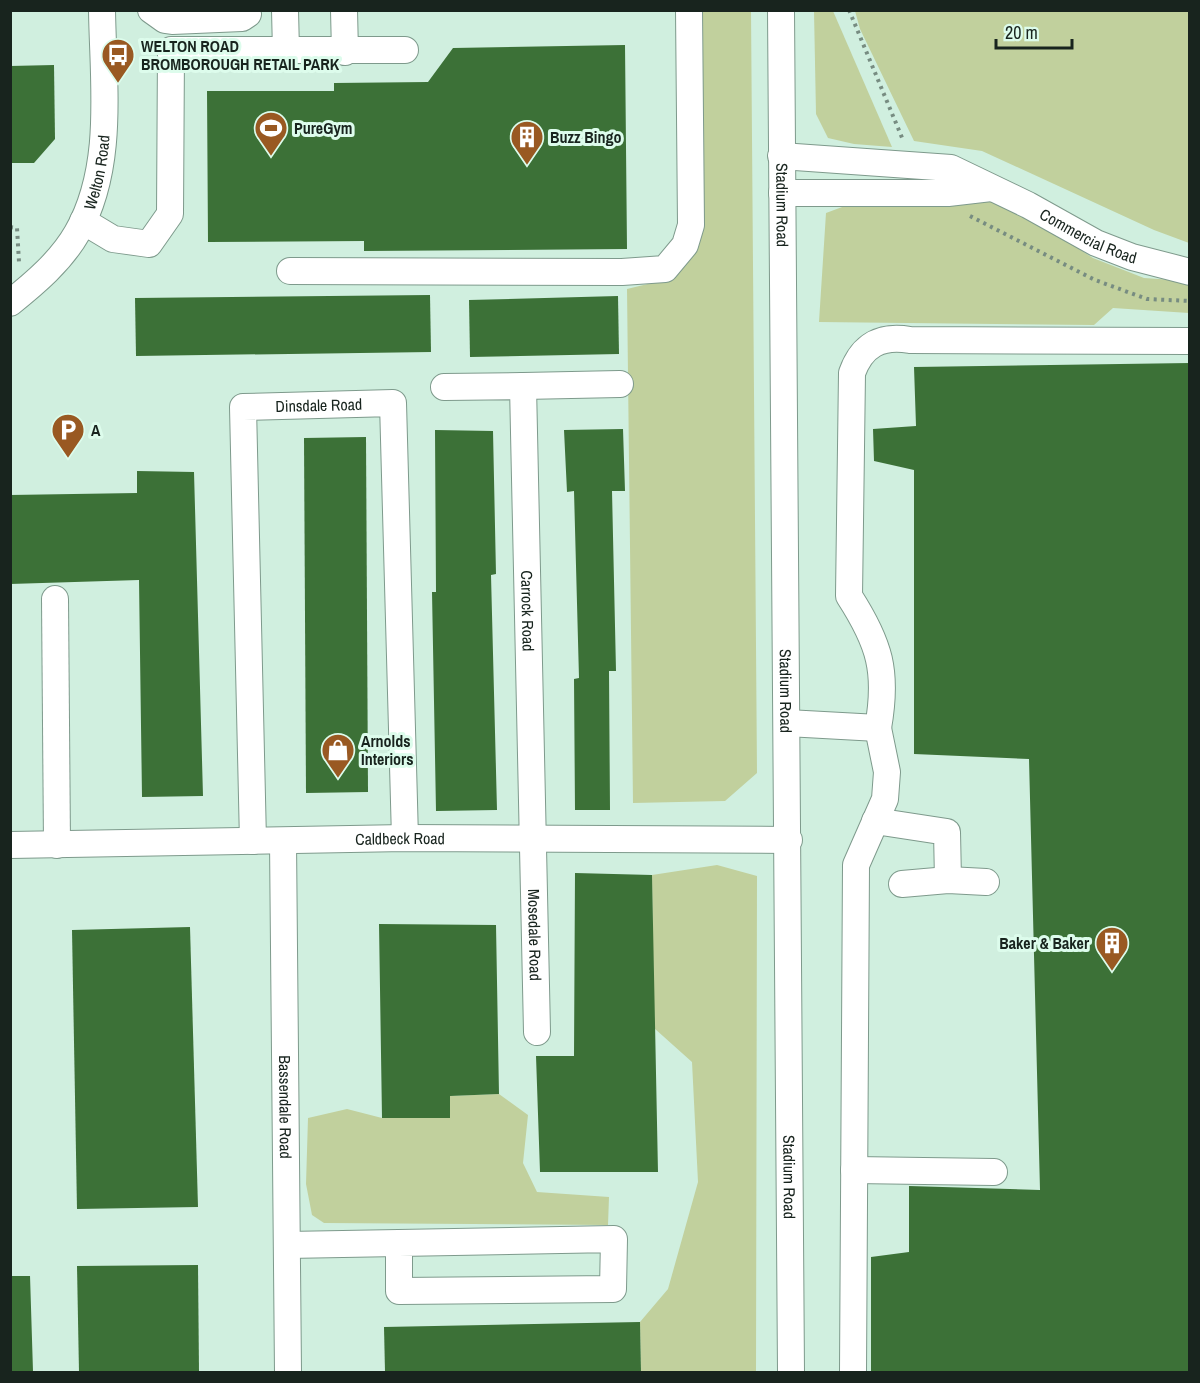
<svg xmlns="http://www.w3.org/2000/svg" width="1200" height="1383" font-family="'Archivo Narrow',sans-serif">
  <style>
    .green { fill: #c1d09d }
    .building { fill: #3c7137 }
    .lines { fill: none; stroke-linecap: round; stroke-linejoin: round }
    .minor-casing { stroke: #7e9a8c; stroke-width: 28 }
    .path { stroke: #778c81; stroke-width: 4; stroke-dasharray: 3 4.5; stroke-linecap: butt }
    .minor { stroke: #fff; stroke-width: 26 }
    .labels { text-anchor: middle; dominant-baseline: central; stroke-width: 6; stroke-linejoin: round; paint-order: stroke }
    .poi-label { font-size: 16px; font-weight: bold; fill: #18241e; stroke: #ddfcec; text-anchor: start }
    .street-label { font-size: 16px; fill: #18241e; stroke: #ddfcec }
  </style>
  <rect width="100%" height="100%" fill="#d0efdf"/>
  <!-- green -->
  <g class="green">
    <path d="M698,11H751L757,773L725,801L633,803L627,289L660,281L683,265Z"/>
    <path d="M814,11H833L892,147L854,144L828,138L816,114Z"/>
    <path d="M855,11H1189V243L1154,230L982,151L914,141L860,29Z"/>
    <path d="M861,200L991,202L1020,211L1093,258L1144,278L1189,281V313L1113,308L1094,325L819,322L826,213Z"/>
    <path d="M717,865L757,876L756,1372H641L640,1322L668,1289L698,1182L692,1062L654,1028L652,875Z"/>
    <path d="M499,1094L528,1115L523,1163L537,1192L609,1197L608,1225L324,1223L312,1215L306,1184L308,1118L347,1109L382,1118H449L450,1096Z"/>
  </g>
  <!-- building -->
  <g class="building">
    <path d="M625,45L627,249L364,251V241L208,242L207,91H334V83L428,82L453,48Z"/>
    <path d="M54,65L55,139L34,163H10V66Z"/>
    <path d="M430,295L431,352L136,356L135,298Z"/>
    <path d="M618,296L619,354L470,357L469,300Z"/>
    <path d="M1190,363V1372H871V1257L909,1252V1186L1040,1190L1029,759L914,754V470L874,461L873,429L916,426L914,367Z"/>
    <path d="M623,429L625,491H612L616,671H609L610,810H575L574,679L579,678L574,491L567,492L564,430Z"/>
    <path d="M435,430L493,431L496,574L491,575L497,810L436,811L432,592H436Z"/>
    <path d="M366,437L368,792L306,793L304,438Z"/>
    <path d="M137,471L194,472L203,796L142,797L139,580L10,584V495L137,493Z"/>
    <path d="M575,873L652,875L658,1172H540L536,1056H574Z"/>
    <path d="M379,924L496,925L499,1094L450,1096V1118H382Z"/>
    <path d="M190,927L198,1207L77,1209L72,930Z"/>
    <path d="M198,1265L199,1372H79L77,1266Z"/>
    <path d="M10,1276H30L33,1372H10Z"/>
    <path d="M640,1322L641,1372H385L384,1327Z"/>
  </g>
  <g class="lines">
    <!-- minor casing -->
    <g class="minor-casing">
      <g id="minor">
        <path d="M151,10L165,20L172,21L242,18L248,14"/>
        <path d="M285,10L286,51"/>
        <path d="M344,10L345,52"/>
        <path id="s1" d="M781,10L791,1372"/>
        <path id="s2" d="M781,156L951,168L1028,205L1096,243L1132,257L1190,272"/>
        <path d="M782,193H948L991,188"/>
        <path d="M83,221L113,239L149,244L170,214L171,50H405"/>
        <path d="M290,271L622,272L665,269L685,245L691,225L689,10"/>
        <path id="s3" d="M10,303C35,283 61,261 77,233C115,167 103,83 102,10"/>
        <path d="M523,386L620,384"/>
        <path id="s4" d="M444,387L523,386L537,1032"/>
        <path d="M55,599L57,845"/>
        <path d="M787,723L878,728C888,672 880,644 849,596L852,373C862,345 881,335 910,340L1190,341"/>
        <path d="M875,821L947,832L948,880"/>
        <path id="s5" d="M253,841L243,407L393,403L405,838"/>
        <path id="s6" d="M283,841L288,1372"/>
        <path id="s7" d="M10,845L405,838L789,840"/>
        <path d="M902,884L948,880L986,882"/>
        <path d="M854,1170L994,1172"/>
        <path d="M287,1245L614,1239L613,1289L399,1291V1243"/>
        <path d="M853,1372L856,865L885,799L887,772L878,728"/>
      </g>
    </g>
    <!-- path -->
    <g class="path">
      <path d="M849,10L903,140"/>
      <path d="M970,216L1095,280L1147,299L1190,301"/>
      <path d="M10,227L17,228L19,262"/>
    </g>
    <!-- minor -->
    <use href="#minor" class="minor"/>
  </g>
  <!-- icons -->
  <defs>
    <g id="bus-pin" transform="scale(1.725)"><path d="M0 17L-7.5 6A9.5 9.5 0 1 1 7.5 6Z" fill="#995922" stroke="#ddfcec"/><path d="M-5-6H5V4H4V6H2V4H-2V6H-4V4H-5ZM-3.5-4V0h7V-4ZM-3.5 1.2v1.5H-2V1.2ZM2 1.2v1.5H3.5V1.2Z" fill="#fff"/></g>
    <g id="stadium-pin" transform="scale(1.725)"><path d="M0 17L-7.5 6A9.5 9.5 0 1 1 7.5 6Z" fill="#995922" stroke="#ddfcec"/><path d="M0-5a6.5 5 0 1 0 0 10a6.5 5 0 1 0 0-10ZM-3.5-1.8h7v3.6h-7Z" fill="#fff"/></g>
    <g id="building-pin" transform="scale(1.725)"><path d="M0 17L-7.5 6A9.5 9.5 0 1 1 7.5 6Z" fill="#995922" stroke="#ddfcec"/><path d="M-4-6H4V6H1V3H-1V6H-4ZM-2.5-4.3h1.7v1.8h-1.7ZM.8-4.3h1.7v1.8H.8ZM-2.5-1h1.7V.8h-1.7ZM.8-1h1.7V.8H.8Z" fill="#fff"/></g>
    <g id="parking-pin" transform="scale(1.725)"><path d="M0 17L-7.5 6A9.5 9.5 0 1 1 7.5 6Z" fill="#995922" stroke="#ddfcec"/><path d="M-3.5-5.5H1a3.5 3.5 0 0 1 0 7H-1V5.5H-3.5ZM-1-3.4V-.6H.8a1.4 1.4 0 0 0 0-2.8Z" fill="#fff"/></g>
    <g id="shop-pin" transform="scale(1.725)"><path d="M0 17L-7.5 6A9.5 9.5 0 1 1 7.5 6Z" fill="#995922" stroke="#ddfcec"/><path d="M-5-2.5h2.3a2.7 3.5 0 0 1 5.4 0H5L5.5 6h-11ZM-1.5-2.5h3a1.5 2.3 0 0 0-3 0Z" fill="#fff"/></g>
  </defs>
  <g fill-rule="evenodd">
    <use href="#bus-pin" x="118" y="55"/>
    <use href="#stadium-pin" x="271" y="128"/>
    <use href="#building-pin" x="527" y="137"/>
    <use href="#parking-pin" x="68" y="430"/>
    <use href="#shop-pin" x="338" y="750"/>
    <use href="#building-pin" x="1112" y="943"/>
  </g>
  <g class="labels">
    <!-- poi labels -->
    <g class="poi-label">
      <text x="141" y="46">WELTON ROAD<tspan x="141" dy="18">BROMBOROUGH RETAIL PARK</tspan></text>
      <text x="294" y="128">PureGym</text>
      <text x="550" y="137">Buzz Bingo</text>
      <text x="91" y="430">A</text>
      <text x="361" y="741">Arnolds<tspan x="361" dy="18">Interiors</tspan></text>
      <text x="1089" y="943" text-anchor="end">Baker &amp; Baker</text>
    </g>
    <!-- street labels -->
    <g class="street-label">
      <text stroke="none"><textPath href="#s3" startOffset="162">Welton Road</textPath></text>
      <text stroke="none"><textPath href="#s1" startOffset="195">Stadium Road</textPath></text>
      <text stroke="none"><textPath href="#s2" startOffset="324">Commercial Road</textPath></text>
      <text stroke="none"><textPath href="#s5" startOffset="510">Dinsdale Road</textPath></text>
      <text stroke="none"><textPath href="#s4" startOffset="304">Carrock Road</textPath></text>
      <text stroke="none"><textPath href="#s1" startOffset="681">Stadium Road</textPath></text>
      <text stroke="none"><textPath href="#s7" startOffset="390">Caldbeck Road</textPath></text>
      <text stroke="none"><textPath href="#s4" startOffset="628">Mosedale Road</textPath></text>
      <text stroke="none"><textPath href="#s6" startOffset="266">Bassendale Road</textPath></text>
      <text stroke="none"><textPath href="#s1" startOffset="1167">Stadium Road</textPath></text>
    </g>
  </g>
  <!-- border -->
  <rect width="1200" height="1383" fill="none" stroke="#18241e" stroke-width="24"/>
  <!-- scale -->
  <path d="M996 39v9h76v-9" fill="none" stroke="#18241e" stroke-width="3"/>
  <text x="1005" y="39" font-size="18" fill="#18241e" stroke="#ddfcec" stroke-width="4.5" paint-order="stroke">20 m</text>
</svg>
